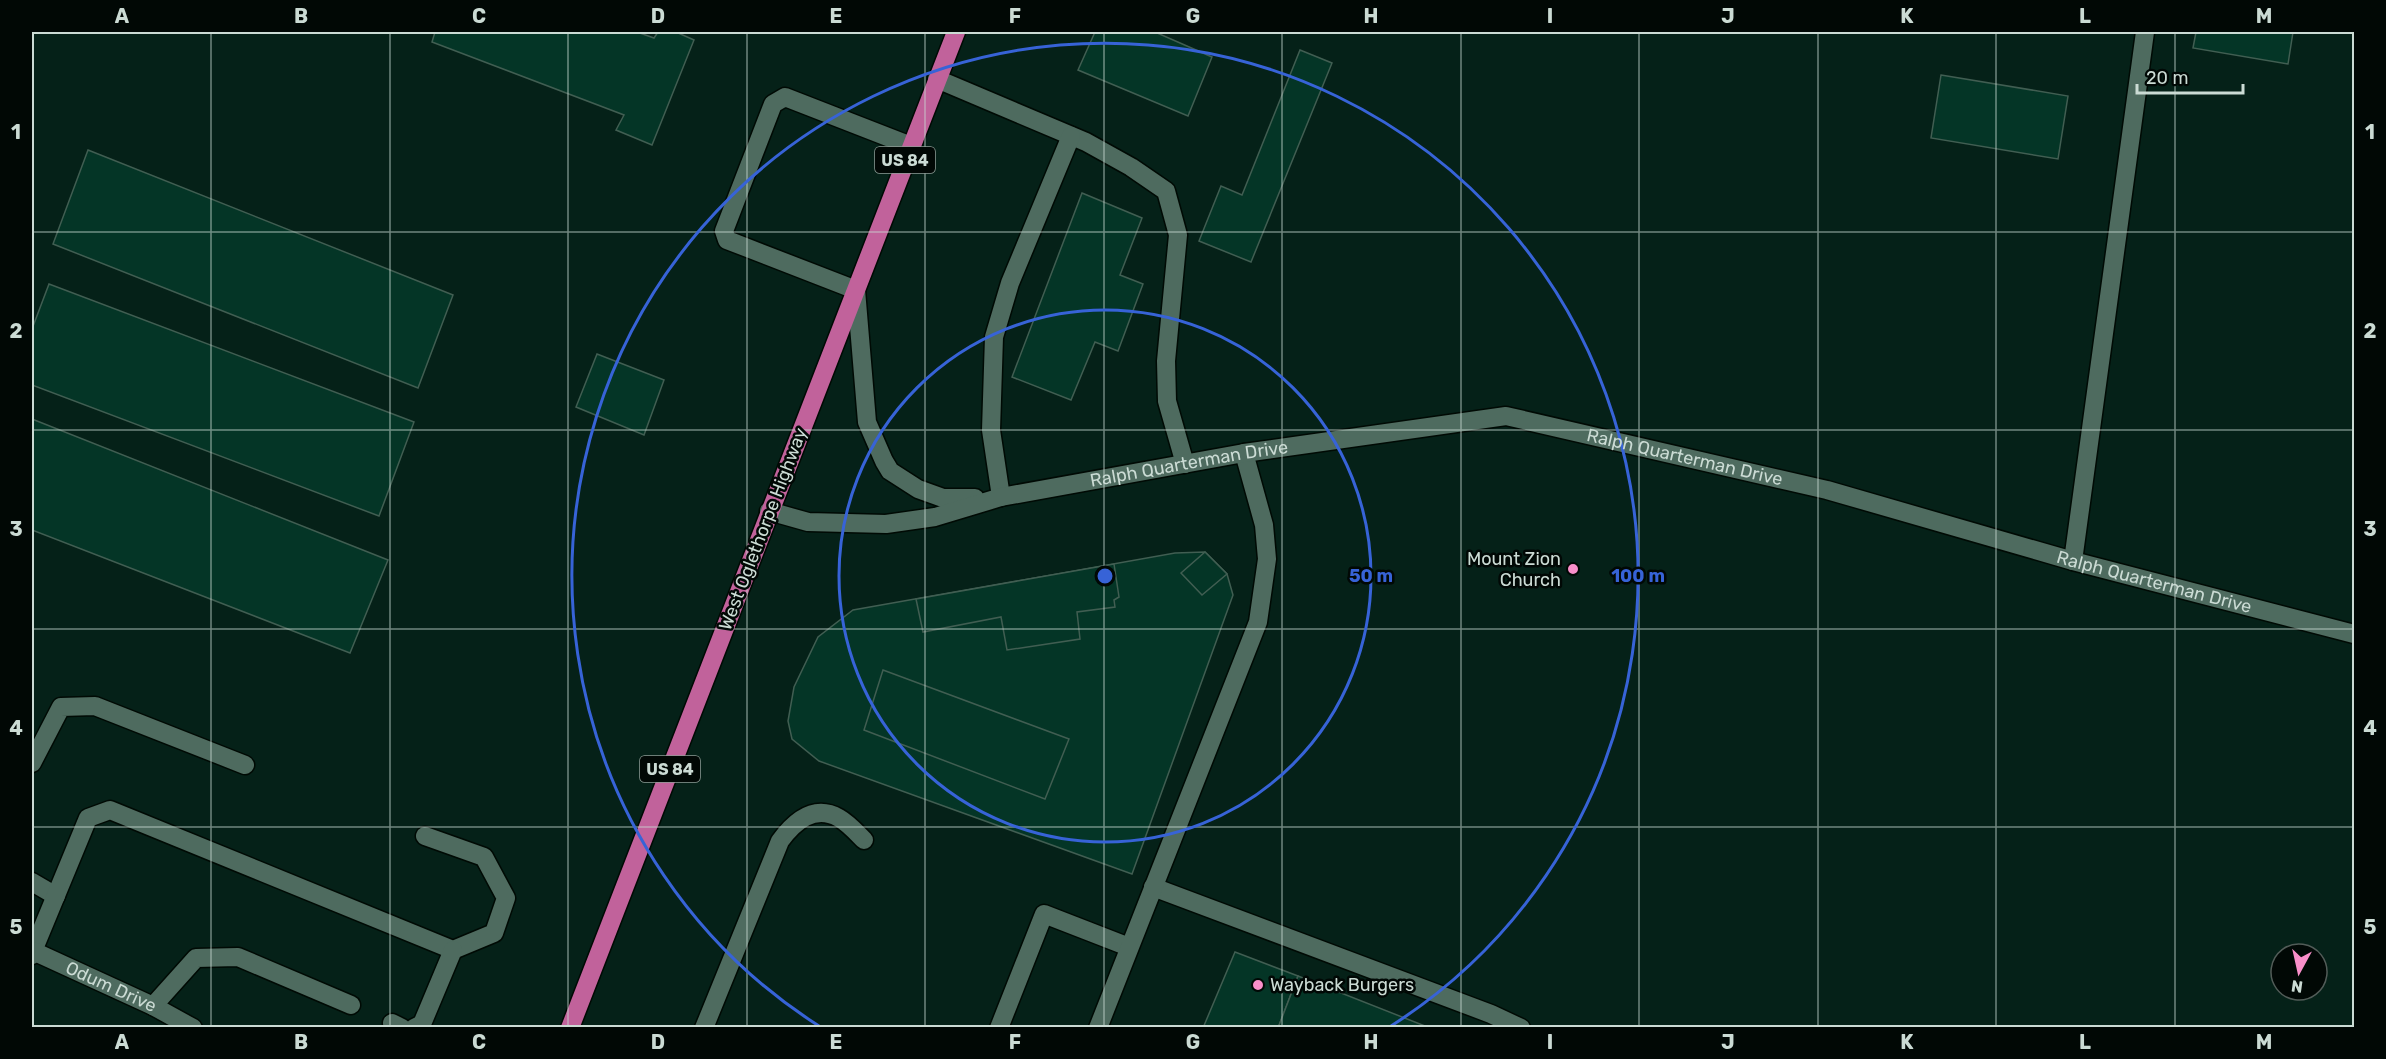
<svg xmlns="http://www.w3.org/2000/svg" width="2386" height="1059" font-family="Rubik,sans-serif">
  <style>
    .building { fill: #043526; stroke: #415e52; stroke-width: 1.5 }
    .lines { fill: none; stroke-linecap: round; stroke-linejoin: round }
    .service-casing { stroke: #000a04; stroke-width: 21 }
    .minor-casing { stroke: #000a04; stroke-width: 21 }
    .trunk-casing { stroke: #000a04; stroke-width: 21 }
    .service { stroke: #4e6b5f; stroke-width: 18 }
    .minor { stroke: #4e6b5f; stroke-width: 18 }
    .trunk { stroke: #c1629b; stroke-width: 18 }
    .grid { fill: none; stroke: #cbdbd4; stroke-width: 1.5; stroke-opacity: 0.55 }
    .ring { fill: none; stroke: #3763d7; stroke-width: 3 }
    .poi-dot { fill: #f98fca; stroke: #010805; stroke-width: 2 }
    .labels { text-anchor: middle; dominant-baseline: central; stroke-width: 5; stroke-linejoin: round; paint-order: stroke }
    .shield { fill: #010805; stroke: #8e9c96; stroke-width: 1.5 }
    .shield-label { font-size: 16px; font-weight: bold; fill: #cbdbd4 }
    .street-label { font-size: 18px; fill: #cbdbd4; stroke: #010805 }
    .poi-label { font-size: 18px; fill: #cbdbd4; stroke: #010805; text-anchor: end }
    .centre { fill: #3763d7; stroke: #010805; stroke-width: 3 }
    .ring-label { font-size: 18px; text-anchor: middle; font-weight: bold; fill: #3763d7; stroke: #010805; stroke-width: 5; stroke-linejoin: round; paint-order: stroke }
    .neatline { fill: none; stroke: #cbdbd4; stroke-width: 2 }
    .grid-label { font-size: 20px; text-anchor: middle; font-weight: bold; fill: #cbdbd4 }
  </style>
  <rect width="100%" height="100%" fill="#052118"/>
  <!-- building -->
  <g class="building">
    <path d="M435,32H637L654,38L658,32H676L694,40L652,145L616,130L624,115L432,42Z"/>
    <path d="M1095,32H1155L1212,57L1188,116L1078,70Z"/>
    <path d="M2196,32H2293L2288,64L2193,48Z"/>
    <path d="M1300,50L1332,63L1251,262L1199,241L1221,186L1242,195Z"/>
    <path d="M1941,75L2068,96L2058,159L1931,138Z"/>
    <path d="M88,150L453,295L418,388L53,244Z"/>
    <path d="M1082,193L1142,218L1120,275L1143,284L1118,351L1095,342L1071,400L1012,377Z"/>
    <path d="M49,284L414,422L379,516L32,385V329Z"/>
    <path d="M597,354L664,380L644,435L576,407Z"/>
    <path d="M32,419L388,560L350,653L32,530Z"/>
    <path d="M1205,552L1227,574L1233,595L1132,874L819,761L792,739L788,721L794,687L818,637L853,610L1175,553Z"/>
    <path d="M1205,552L1227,574L1202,595L1181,573Z"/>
    <path d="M1114,564L1119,597L1114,600L1115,607L1077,612L1080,639L1007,650L1001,617L923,632L916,599Z"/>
    <path d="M883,670L1069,739L1045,799L864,730Z"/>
    <path d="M1235,952L1298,976L1278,1028H1203Z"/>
    <path d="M1298,976L1430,1028H1278Z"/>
  </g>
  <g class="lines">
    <!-- service casing -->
    <g class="service-casing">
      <g id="service">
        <path d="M937,79L1086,142L1131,167L1166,191L1178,235L1166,361L1167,401L1185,464"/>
        <path d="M856,290L727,240L724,231L773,104L785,97L911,146"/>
        <path d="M1001,497L991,430L994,337L1010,283L1071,136"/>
        <path d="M2073,561L2145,32"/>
        <path d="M32,763L61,707L95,706L245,765"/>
        <path d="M32,882L56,896"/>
        <path d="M1153,887L1491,1014L1521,1028"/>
        <path d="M33,951L88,818L110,810L453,950L494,933L506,898L484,857L425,836"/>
        <path id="s1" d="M32,955L33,951L153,1006L193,1028"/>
        <path d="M153,1006L196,958L238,957L351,1005"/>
        <path d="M392,1023L402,1028"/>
        <path d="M414,1028L422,1024L453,950"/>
        <path d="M704,1028L780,841C794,822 814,804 839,818C848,823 857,833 864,840"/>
        <path d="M999,1028L1044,914L1129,947"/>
        <path d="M1098,1028L1258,622L1267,559L1264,525L1244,453"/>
      </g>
    </g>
    <!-- minor casing -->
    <g class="minor-casing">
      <g id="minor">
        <path d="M856,290L867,422L884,461L890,471L918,489L943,498H975"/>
        <path id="s2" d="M769,511L808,522L886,524L935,517L1001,497L1244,453L1506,416L1827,490L2073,561L2354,634"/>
      </g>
    </g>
    <!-- trunk casing -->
    <g class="trunk-casing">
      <path id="trunk" d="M570,1028L956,32"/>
    </g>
    <!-- service -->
    <use href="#service" class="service"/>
    <!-- minor -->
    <use href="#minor" class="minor"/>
    <!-- trunk -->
    <use href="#trunk" class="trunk"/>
  </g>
  <!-- grid -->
  <path class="grid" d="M211,32V1028M390,32V1028M568,32V1028M747,32V1028M925,32V1028M1104,32V1028M1282,32V1028M1461,32V1028M1639,32V1028M1818,32V1028M1996,32V1028M2175,32V1028M32,232H2354M32,430H2354M32,629H2354M32,827H2354"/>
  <!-- distance rings -->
  <g class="ring">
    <circle cx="1105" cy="576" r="266"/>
    <path d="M819 1026A533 533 0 1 1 1391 1026"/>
  </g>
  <!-- markers -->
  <g class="poi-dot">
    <circle cx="1573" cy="569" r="6"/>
    <circle cx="1258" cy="985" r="6"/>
  </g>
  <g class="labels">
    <!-- shield labels -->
    <g class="shield">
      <rect x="875" y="147" width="60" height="26" rx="4.5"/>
      <rect x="640" y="756" width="60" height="26" rx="4.5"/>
    </g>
    <g class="shield-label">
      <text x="905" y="160">US 84</text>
      <text x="670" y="769">US 84</text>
    </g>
    <!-- street labels -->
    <g class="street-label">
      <text stroke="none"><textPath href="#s2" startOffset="932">Ralph Quarterman Drive</textPath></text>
      <text stroke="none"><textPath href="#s2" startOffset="428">Ralph Quarterman Drive</textPath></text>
      <text transform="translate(763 529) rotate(-69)">West Oglethorpe Highway</text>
      <text stroke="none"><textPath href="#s2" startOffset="1418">Ralph Quarterman Drive</textPath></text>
      <text stroke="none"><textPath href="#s1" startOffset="90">Odum Drive</textPath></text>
    </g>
    <!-- poi labels -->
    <g class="poi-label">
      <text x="1561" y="559">Mount Zion<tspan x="1561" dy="21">Church</tspan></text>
      <text x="1270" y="985" text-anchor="start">Wayback Burgers</text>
    </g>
  </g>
  <circle cx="1105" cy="576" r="9" class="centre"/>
  <g class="ring-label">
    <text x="1371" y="582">50 m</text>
    <text x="1638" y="582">100 m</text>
  </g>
  <!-- border -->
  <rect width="2386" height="1059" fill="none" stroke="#010805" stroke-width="66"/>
  <!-- north arrow -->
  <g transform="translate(2299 972) rotate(188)"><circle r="28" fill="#010805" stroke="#525c58" stroke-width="1.5"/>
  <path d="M0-4.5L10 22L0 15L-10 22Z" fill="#f98fca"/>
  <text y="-9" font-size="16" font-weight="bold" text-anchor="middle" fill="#cbdbd4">N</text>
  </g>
  <!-- scale -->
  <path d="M2137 84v9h106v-9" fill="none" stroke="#cbdbd4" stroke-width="3"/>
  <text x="2146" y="84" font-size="18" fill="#cbdbd4" stroke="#010805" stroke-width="4.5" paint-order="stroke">20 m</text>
  <rect x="33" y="33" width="2320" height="993" class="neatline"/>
  <g class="grid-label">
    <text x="122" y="23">A</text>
    <text x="301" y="23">B</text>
    <text x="479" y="23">C</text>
    <text x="658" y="23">D</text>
    <text x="836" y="23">E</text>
    <text x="1015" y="23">F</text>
    <text x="1193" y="23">G</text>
    <text x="1371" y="23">H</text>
    <text x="1550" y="23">I</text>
    <text x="1728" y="23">J</text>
    <text x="1907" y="23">K</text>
    <text x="2085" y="23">L</text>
    <text x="2264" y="23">M</text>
    <text x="16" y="139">1</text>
    <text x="2370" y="139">1</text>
    <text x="16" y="338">2</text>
    <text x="2370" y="338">2</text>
    <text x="16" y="536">3</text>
    <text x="2370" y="536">3</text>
    <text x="16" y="735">4</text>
    <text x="2370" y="735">4</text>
    <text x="16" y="934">5</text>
    <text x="2370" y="934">5</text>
    <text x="122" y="1049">A</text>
    <text x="301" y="1049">B</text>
    <text x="479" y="1049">C</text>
    <text x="658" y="1049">D</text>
    <text x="836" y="1049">E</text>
    <text x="1015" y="1049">F</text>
    <text x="1193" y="1049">G</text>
    <text x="1371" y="1049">H</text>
    <text x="1550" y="1049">I</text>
    <text x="1728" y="1049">J</text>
    <text x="1907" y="1049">K</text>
    <text x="2085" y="1049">L</text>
    <text x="2264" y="1049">M</text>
  </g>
</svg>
